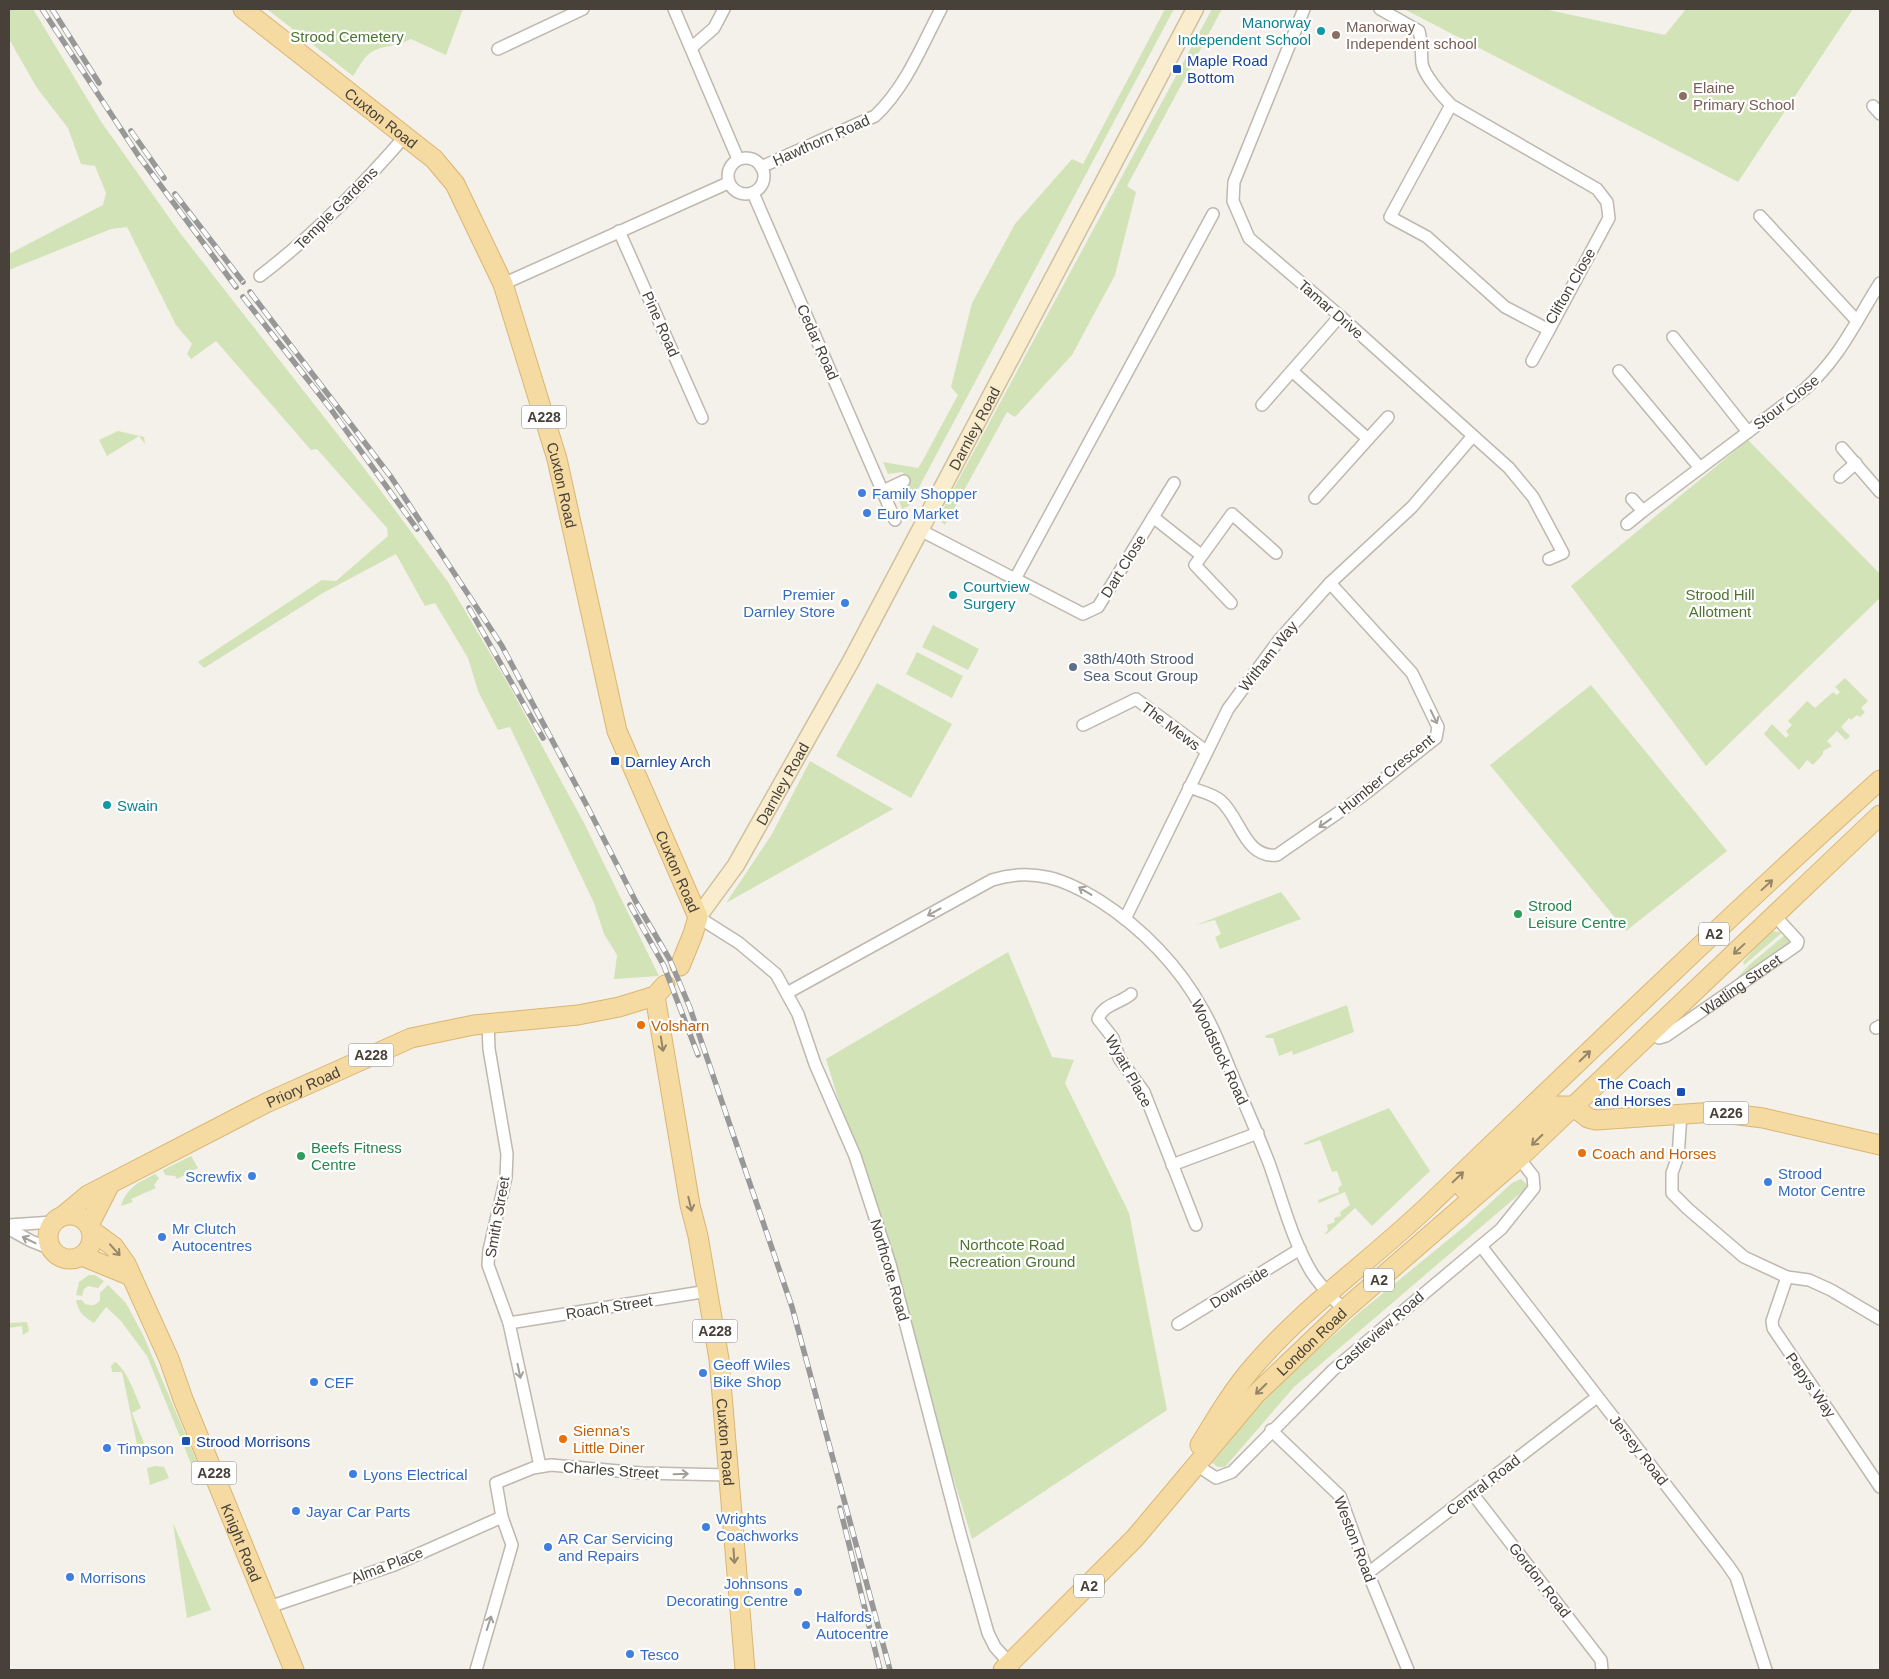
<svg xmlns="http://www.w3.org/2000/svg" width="1889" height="1679" font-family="Arial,sans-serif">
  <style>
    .green { fill: #d2e4b7 }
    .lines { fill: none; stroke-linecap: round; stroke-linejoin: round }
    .street-casing { stroke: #beb8ae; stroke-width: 14 }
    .secondary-casing { stroke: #cfc09e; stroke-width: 19 }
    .primary-casing { stroke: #dab672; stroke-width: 21 }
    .street { stroke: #fff; stroke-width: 11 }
    .secondary { stroke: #faedce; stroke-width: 16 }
    .primary { stroke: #f5daa2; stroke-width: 19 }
    .rail-casing { stroke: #989898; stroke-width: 5.5 }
    .rail { stroke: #fff; stroke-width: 4; stroke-dasharray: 11; stroke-linecap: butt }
    .oneway { stroke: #a3a09c }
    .oneway2 { stroke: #958668 }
    .culture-dot { fill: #0f9aa8; stroke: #fff; stroke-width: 2 }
    .education-dot { fill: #8d6e63; stroke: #fff; stroke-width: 2 }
    .transit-dot { fill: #1a4fb4; stroke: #fff; stroke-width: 2 }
    .shop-dot { fill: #3f7fe0; stroke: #fff; stroke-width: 2 }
    .service-dot { fill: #5c6f8a; stroke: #fff; stroke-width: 2 }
    .leisure-dot { fill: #2e9e5b; stroke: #fff; stroke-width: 2 }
    .food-dot { fill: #e8710a; stroke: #fff; stroke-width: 2 }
    .labels { text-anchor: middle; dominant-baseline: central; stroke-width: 4.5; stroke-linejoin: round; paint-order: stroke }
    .shield { fill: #fff; stroke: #7e7a74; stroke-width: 1 }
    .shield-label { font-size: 14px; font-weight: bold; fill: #474139 }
    .culture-label { font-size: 15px; fill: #0d838f; stroke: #fff; text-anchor: start }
    .education-label { font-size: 15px; fill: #785e54; stroke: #fff; text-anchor: start }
    .park-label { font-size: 15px; fill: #4d7431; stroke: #fff }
    .transit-label { font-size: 15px; fill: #164399; stroke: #fff; text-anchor: start }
    .street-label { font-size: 15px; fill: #474139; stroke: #fff }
    .shop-label { font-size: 15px; fill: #366cbe; stroke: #fff; text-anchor: start }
    .service-label { font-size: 15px; fill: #4e5e75; stroke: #fff; text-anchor: start }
    .leisure-label { font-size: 15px; fill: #27864d; stroke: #fff; text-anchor: start }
    .food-label { font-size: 15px; fill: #c56008; stroke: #fff; text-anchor: start }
  </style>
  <rect width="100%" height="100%" fill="#f4f0ea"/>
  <!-- green -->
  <g class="green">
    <path d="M9,9H33L100,120L180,233L364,468L448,582L511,689L584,823L659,976L614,979L617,955L604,934L594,903L510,727L498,730L478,691L468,658L435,603L425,606L396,554L323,593L204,668L198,662L322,580L336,581L388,536L387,528L317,449L311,450L216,341L191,359L187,354L192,344L176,325L127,227L111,229L9,270V254L103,205L106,193L95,166L81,164L68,128L37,88L9,39Z"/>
    <path d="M267,9H463L446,55L411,39C399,46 379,46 370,53C363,58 358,69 353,76Z"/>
    <path d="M1165,9H1174L909,506L902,509L896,493V488L906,483L903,472L888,474L883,462L918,468L923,460L958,395L951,387L972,303L1015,224L1072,159L1083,164Z"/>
    <path d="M1212,9H1222L1127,186L1136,192L1115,275L1072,355L1015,417L1007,412L945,525L938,518Z"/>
    <path d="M1404,9H1544L1665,35L1686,9H1853L1738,182Z"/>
    <path d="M118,431L144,437L145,444L139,436L107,456L99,440Z"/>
    <path d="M1748,440L1880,574V598L1706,766L1571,586Z"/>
    <path d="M933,625L979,649L968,670L922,647Z"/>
    <path d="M917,652L963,676L952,698L906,674Z"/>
    <path d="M1845,678L1868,701L1861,708L1865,712L1860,717L1857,715L1851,720L1849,718L1841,727L1850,736L1846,740L1837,731L1827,741L1832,746L1823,751V754L1813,765L1807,760L1799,770L1764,734L1772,724L1786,738L1789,735L1786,731L1792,725L1788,721L1807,701L1815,708L1833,692L1837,695L1840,692L1835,687Z"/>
    <path d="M877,683L952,724L911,798L836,756Z"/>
    <path d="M1591,685L1727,851L1626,931L1490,765Z"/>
    <path d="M810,761L893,809L726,903L772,834Z"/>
    <path d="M1281,892L1301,919L1220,949L1215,937L1221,934L1215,920L1196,925Z"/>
    <path d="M1770,931L1783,932L1744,965L1743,962Z"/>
    <path d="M1786,934L1789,941L1786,947L1729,987L1749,965Z"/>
    <path d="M1008,952L1052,1057L1074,1060L1065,1083L1129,1213L1167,1410L972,1539L826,1059Z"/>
    <path d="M1347,1005L1354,1032L1293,1055L1292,1051L1279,1056L1273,1038H1266L1265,1036Z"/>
    <path d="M1389,1108L1430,1171L1372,1226L1355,1208L1328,1233L1324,1235L1328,1230L1327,1225L1335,1222L1334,1218L1341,1216L1340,1212L1350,1205L1345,1192L1319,1203L1318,1200L1339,1192L1338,1188L1342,1185L1337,1171L1332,1172L1320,1140L1305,1145L1304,1143Z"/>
    <path d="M191,1156L198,1168L177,1179L175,1176L165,1175L163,1170Z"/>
    <path d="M155,1174L159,1178L154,1185L156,1188L131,1199L133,1202L121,1206C127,1187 138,1183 155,1174Z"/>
    <path d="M1521,1179L1529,1186L1294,1387L1225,1467H1218L1212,1463L1269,1393L1360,1312L1465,1226L1512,1183Z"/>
    <path d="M89,1275H95L104,1281L98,1288L88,1286L84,1289L82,1296L76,1295L79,1282Z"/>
    <path d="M108,1285L126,1303L144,1337L200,1469L197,1475L194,1471L147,1356L121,1321L106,1307L94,1323C84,1317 78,1312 76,1300H82L85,1304C92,1306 96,1306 100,1300V1293Z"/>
    <path d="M27,1322L29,1331L23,1335L22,1326L9,1328V1323Z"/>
    <path d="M115,1362C126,1368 136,1396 141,1408L132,1413L148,1453L139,1454L122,1372H112L111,1366Z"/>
    <path d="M155,1466L164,1467L169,1478L150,1485L147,1468Z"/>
    <path d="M173,1523L211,1610L187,1618Z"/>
  </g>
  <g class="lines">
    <!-- street casing -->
    <g class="street-casing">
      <g id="street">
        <path d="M674,9L738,159"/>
        <path d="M1304,9L1234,182L1233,201L1249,238L1340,316L1509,468L1533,497L1563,553L1549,559"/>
        <path d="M1380,9L1419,31C1422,42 1421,52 1422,63C1423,74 1443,97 1451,105L1597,189L1607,202L1609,218L1549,330L1505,307L1427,237L1390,217L1451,105"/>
        <path d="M691,48L714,28L724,9"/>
        <path d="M498,49L583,9"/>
        <path d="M1873,106L1880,114"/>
        <circle cx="746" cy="176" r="18"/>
        <path d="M761,167L875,116C906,87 922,45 941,9"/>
        <path d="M753,193L895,520"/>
        <path d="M1760,216L1857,321"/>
        <path d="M619,231L702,418"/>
        <path d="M260,276C315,234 361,187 406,135"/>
        <path d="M503,284L728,183"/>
        <path d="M1673,337L1748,432"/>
        <path d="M1532,361L1549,330"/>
        <path d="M1292,371L1368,439L1315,498"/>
        <path d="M1619,371L1700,468"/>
        <path d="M1262,405L1340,316"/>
        <path d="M1368,439L1388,417"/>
        <path d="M1842,448L1880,492"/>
        <path d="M1840,477L1856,463"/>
        <path d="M883,491L904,481"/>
        <path d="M1632,499L1643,511L1805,389C1841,356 1854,324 1880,283"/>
        <path d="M1153,517L1201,555"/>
        <path d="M1627,524L1643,511"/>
        <path d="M920,530L1083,614L1098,607L1174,483"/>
        <path d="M1015,579L1213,214"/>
        <path d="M1231,603L1195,565L1232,514L1276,553"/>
        <path d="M1083,725L1136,699L1206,751"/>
        <path d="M1189,787C1199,791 1214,794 1221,801C1240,817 1245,859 1277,855L1361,797L1436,738L1438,727L1412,673L1330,583"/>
        <path d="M698,917L739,943L776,974L798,1014L815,1064L855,1156L890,1264L960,1533L988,1633L995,1647L1013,1667"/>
        <path d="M1125,919L1228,709L1279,640L1330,583L1412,507L1472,437"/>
        <path d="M787,993L992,880C1033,867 1065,879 1100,901C1142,928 1179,966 1203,1010C1217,1034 1226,1061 1237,1086C1248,1112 1259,1137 1269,1163C1282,1199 1292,1240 1312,1273C1321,1287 1333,1298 1344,1310"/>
        <path d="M1131,994C1121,1003 1103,1004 1098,1019L1113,1038L1119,1058L1144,1092L1196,1225"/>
        <path d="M488,1023L489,1049L507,1154L506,1177L489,1250L488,1265L509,1323L540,1466"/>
        <path d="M1876,1028L1880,1026"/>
        <path id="s1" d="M1651,1031L1659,1038L1666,1036L1797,945L1798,941L1775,916"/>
        <path d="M1681,1114L1678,1156L1672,1173V1193L1688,1209L1744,1257L1787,1277L1809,1280L1831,1290L1880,1319"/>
        <path d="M1172,1165L1258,1133"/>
        <path d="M9,1225L53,1222"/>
        <path d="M9,1229L31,1241L51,1249"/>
        <path d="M1481,1246L1727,1564L1736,1577L1766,1670"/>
        <path d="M1787,1277L1772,1321L1773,1328L1880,1487"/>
        <path d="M509,1323L708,1291"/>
        <path d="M1178,1324L1300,1249"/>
        <path d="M1271,1430L1340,1496L1368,1573L1408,1670"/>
        <path d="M1195,1464L1216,1478L1232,1472L1333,1370L1501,1229L1534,1188L1533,1176L1519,1158"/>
        <path d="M1472,1493L1601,1660L1602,1670"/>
        <path d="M1368,1573L1597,1397"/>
        <path d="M269,1607L394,1565L502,1517"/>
        <path d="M476,1670L512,1545L502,1517L496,1483L533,1468L551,1465L641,1473L728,1475"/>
      </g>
    </g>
    <!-- secondary casing -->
    <g class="secondary-casing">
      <g id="secondary">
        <path id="s2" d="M698,917L736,865L851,661L1195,9"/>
      </g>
    </g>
    <!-- primary casing -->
    <g class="primary-casing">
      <g id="primary">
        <path id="s3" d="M243,9L434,159L455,184L503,284L557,459L617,731L698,917L693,934L680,966"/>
        <path id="s4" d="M655,996L690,1205L698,1236L719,1359L745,1670"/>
        <path d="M1573,1106L1588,1118L1596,1120L1715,1112L1763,1118L1880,1145"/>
        <path d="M1464,1189L1554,1106H1573"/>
        <circle cx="70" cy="1237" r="22"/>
        <path id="s5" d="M64,1215L88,1195L266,1103L411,1038L474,1025L578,1015L619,1007L655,996L665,985"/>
        <path d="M89,1225L110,1184"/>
        <path id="s6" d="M91,1230L114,1247L126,1264L169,1359L183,1399L294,1670"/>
        <path d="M82,1256L131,1276"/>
        <path d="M1200,1445C1215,1420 1230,1395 1248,1373C1300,1310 1368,1263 1427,1207C1577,1063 1726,919 1880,780"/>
        <path id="s7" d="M1003,1670L1135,1538L1256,1394L1344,1310L1519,1158L1880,815"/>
      </g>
    </g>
    <!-- street -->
    <use href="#street" class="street"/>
    <!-- secondary -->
    <use href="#secondary" class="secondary"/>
    <!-- primary -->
    <use href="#primary" class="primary"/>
    <!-- rail casing -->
    <g class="rail-casing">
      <g id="rail">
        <path d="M42,9L138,155L236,287"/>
        <path d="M52,9L99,83"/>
        <path d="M131,131L164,178"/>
        <path d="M175,194L243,282"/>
        <path d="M250,292L391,477L502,646L586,804L636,902L670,960L690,1008L792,1307L890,1670"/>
        <path d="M243,297L330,408L417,529"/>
        <path d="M469,608L543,738"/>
        <path d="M630,905L664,966L698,1055"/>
        <path d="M840,1508L880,1670"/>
      </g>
    </g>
    <!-- rail -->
    <use href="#rail" class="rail"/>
  </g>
  <!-- one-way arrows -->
  <defs><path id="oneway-shaft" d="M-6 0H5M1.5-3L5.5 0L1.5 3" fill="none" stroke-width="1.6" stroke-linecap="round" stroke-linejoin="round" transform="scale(1.25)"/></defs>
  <g class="oneway">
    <use href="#oneway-shaft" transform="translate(1434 717) rotate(64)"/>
    <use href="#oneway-shaft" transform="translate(1325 823) rotate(144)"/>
    <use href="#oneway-shaft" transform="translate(1085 891) rotate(-149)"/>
    <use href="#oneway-shaft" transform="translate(934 912) rotate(151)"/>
    <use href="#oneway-shaft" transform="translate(29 1240) rotate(-154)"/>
    <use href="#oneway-shaft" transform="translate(519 1371) rotate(78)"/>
    <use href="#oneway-shaft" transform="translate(681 1474) rotate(-2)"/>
    <use href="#oneway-shaft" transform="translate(489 1623) rotate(-72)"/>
  </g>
  <g class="oneway2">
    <use href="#oneway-shaft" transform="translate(1767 885) rotate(-43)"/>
    <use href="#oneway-shaft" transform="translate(1739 949) rotate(137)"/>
    <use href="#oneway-shaft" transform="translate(662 1044) rotate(81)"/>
    <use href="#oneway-shaft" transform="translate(1585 1056) rotate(-44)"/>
    <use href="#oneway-shaft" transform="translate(1537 1140) rotate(136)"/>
    <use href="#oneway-shaft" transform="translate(1458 1177) rotate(-44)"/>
    <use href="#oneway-shaft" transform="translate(690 1204) rotate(77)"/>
    <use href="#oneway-shaft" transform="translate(115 1250) rotate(48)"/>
    <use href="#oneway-shaft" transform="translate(1261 1389) rotate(136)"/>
    <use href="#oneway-shaft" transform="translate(734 1556) rotate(86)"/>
  </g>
  <!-- markers -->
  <g class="culture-dot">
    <circle cx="1321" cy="31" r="5"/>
    <circle cx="953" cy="595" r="5"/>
    <circle cx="107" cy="805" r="5"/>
  </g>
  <g class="education-dot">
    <circle cx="1336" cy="35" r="5"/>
    <circle cx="1683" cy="96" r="5"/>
  </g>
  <g class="transit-dot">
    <rect x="1172" y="64" width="10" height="10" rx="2.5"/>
    <rect x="610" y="756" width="10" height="10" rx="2.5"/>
    <rect x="1676" y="1087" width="10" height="10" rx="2.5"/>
    <rect x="181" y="1436" width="10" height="10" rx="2.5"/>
  </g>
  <g class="shop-dot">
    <circle cx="862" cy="493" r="5"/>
    <circle cx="867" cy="513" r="5"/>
    <circle cx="845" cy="603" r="5"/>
    <circle cx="252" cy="1176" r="5"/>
    <circle cx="1768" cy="1182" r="5"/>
    <circle cx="162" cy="1237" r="5"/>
    <circle cx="703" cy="1373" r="5"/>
    <circle cx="314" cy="1382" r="5"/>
    <circle cx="107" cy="1448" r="5"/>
    <circle cx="353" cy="1474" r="5"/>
    <circle cx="296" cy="1511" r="5"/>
    <circle cx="706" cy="1527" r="5"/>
    <circle cx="548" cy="1547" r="5"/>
    <circle cx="70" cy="1577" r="5"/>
    <circle cx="798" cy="1592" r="5"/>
    <circle cx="806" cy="1625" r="5"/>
    <circle cx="630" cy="1654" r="5"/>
  </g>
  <circle class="service-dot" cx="1073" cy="667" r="5"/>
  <g class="leisure-dot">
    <circle cx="1518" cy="914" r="5"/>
    <circle cx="301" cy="1156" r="5"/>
  </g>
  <g class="food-dot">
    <circle cx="641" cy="1025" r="5"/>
    <circle cx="1582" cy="1153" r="5"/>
    <circle cx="563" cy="1439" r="5"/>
  </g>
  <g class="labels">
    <!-- shield labels -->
    <g class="shield">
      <rect x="521.5" y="405.5" width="45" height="23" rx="4"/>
      <rect x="1699" y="922.5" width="30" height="23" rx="4"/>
      <rect x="348.5" y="1043.5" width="45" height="23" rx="4"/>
      <rect x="1703.5" y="1101.5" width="45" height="23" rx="4"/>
      <rect x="1364" y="1268.5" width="30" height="23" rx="4"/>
      <rect x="692.5" y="1319.5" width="45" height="23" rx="4"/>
      <rect x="191.5" y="1461.5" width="45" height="23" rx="4"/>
      <rect x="1074" y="1574.5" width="30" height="23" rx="4"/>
    </g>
    <g class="shield-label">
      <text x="544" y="417">A228</text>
      <text x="1714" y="934">A2</text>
      <text x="371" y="1055">A228</text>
      <text x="1726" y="1113">A226</text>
      <text x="1379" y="1280">A2</text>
      <text x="715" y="1331">A228</text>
      <text x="214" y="1473">A228</text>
      <text x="1089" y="1586">A2</text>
    </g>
    <!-- culture labels -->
    <g class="culture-label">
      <text x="1311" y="22" text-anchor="end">Manorway<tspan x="1311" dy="17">Independent School</tspan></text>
      <text x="963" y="586">Courtview<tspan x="963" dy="17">Surgery</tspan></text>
      <text x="117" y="805">Swain</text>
    </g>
    <!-- education labels -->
    <g class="education-label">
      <text x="1346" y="26">Manorway<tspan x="1346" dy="17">Independent school</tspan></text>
      <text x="1693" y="87">Elaine<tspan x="1693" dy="17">Primary School</tspan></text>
    </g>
    <!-- park labels -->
    <g class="park-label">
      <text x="347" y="36">Strood Cemetery</text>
      <text x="1720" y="594">Strood Hill<tspan x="1720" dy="17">Allotment</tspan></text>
      <text x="1012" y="1244">Northcote Road<tspan x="1012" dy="17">Recreation Ground</tspan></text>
    </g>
    <!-- transit labels -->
    <g class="transit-label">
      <text x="1187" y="60">Maple Road<tspan x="1187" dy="17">Bottom</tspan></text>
      <text x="625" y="761">Darnley Arch</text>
      <text x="1671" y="1083" text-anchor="end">The Coach<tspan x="1671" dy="17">and Horses</tspan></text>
      <text x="196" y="1441">Strood Morrisons</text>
    </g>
    <!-- street labels -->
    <g class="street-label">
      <text stroke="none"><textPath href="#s3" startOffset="176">Cuxton Road</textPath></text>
      <text transform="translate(821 140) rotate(-24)">Hawthorn Road</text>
      <text transform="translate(336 208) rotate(-45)">Temple Gardens</text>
      <text transform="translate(1570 286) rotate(-60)">Clifton Close</text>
      <text transform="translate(1331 309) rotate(41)">Tamar Drive</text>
      <text transform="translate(661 324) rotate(66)">Pine Road</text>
      <text transform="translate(818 342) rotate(66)">Cedar Road</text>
      <text transform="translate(1786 402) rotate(-38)">Stour Close</text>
      <text stroke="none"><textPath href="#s2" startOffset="562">Darnley Road</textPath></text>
      <text stroke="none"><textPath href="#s3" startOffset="596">Cuxton Road</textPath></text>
      <text transform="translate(1123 566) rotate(-58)">Dart Close</text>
      <text transform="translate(1268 656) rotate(-52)">Witham Way</text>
      <text transform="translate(1171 726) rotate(37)">The Mews</text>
      <text transform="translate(1386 774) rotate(-39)">Humber Crescent</text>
      <text stroke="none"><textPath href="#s2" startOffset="158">Darnley Road</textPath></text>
      <text stroke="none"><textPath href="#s3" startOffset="1001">Cuxton Road</textPath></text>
      <text stroke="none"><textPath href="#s1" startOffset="109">Watling Street</textPath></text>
      <text transform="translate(1220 1052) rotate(65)">Woodstock Road</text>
      <text transform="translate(1129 1071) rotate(61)">Wyatt Place</text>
      <text stroke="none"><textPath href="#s5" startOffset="272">Priory Road</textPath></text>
      <text transform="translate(497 1217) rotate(-80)">Smith Street</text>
      <text transform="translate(890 1270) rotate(74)">Northcote Road</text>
      <text transform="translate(1239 1287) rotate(-32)">Downside</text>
      <text transform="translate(609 1307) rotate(-9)">Roach Street</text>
      <text transform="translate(1379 1331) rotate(-41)">Castleview Road</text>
      <text stroke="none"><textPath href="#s7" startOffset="451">London Road</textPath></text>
      <text transform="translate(1811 1385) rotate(55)">Pepys Way</text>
      <text stroke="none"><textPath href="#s4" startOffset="452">Cuxton Road</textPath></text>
      <text transform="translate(1639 1450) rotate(52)">Jersey Road</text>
      <text transform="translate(611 1470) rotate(4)">Charles Street</text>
      <text transform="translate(1483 1485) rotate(-38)">Central Road</text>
      <text transform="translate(1355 1539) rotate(69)">Weston Road</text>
      <text stroke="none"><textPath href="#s6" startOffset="351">Knight Road</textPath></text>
      <text transform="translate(387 1565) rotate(-21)">Alma Place</text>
      <text transform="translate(1540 1580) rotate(52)">Gordon Road</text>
    </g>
    <!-- shop labels -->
    <g class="shop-label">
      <text x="872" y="493">Family Shopper</text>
      <text x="877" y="513">Euro Market</text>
      <text x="835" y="594" text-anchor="end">Premier<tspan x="835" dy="17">Darnley Store</tspan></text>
      <text x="1778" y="1173">Strood<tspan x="1778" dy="17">Motor Centre</tspan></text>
      <text x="242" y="1176" text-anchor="end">Screwfix</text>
      <text x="172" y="1228">Mr Clutch<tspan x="172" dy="17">Autocentres</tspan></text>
      <text x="713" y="1364">Geoff Wiles<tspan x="713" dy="17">Bike Shop</tspan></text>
      <text x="324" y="1382">CEF</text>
      <text x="117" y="1448">Timpson</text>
      <text x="363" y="1474">Lyons Electrical</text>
      <text x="306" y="1511">Jayar Car Parts</text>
      <text x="716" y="1518">Wrights<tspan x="716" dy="17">Coachworks</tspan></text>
      <text x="558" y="1538">AR Car Servicing<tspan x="558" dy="17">and Repairs</tspan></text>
      <text x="80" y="1577">Morrisons</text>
      <text x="788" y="1583" text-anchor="end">Johnsons<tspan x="788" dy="17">Decorating Centre</tspan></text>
      <text x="816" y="1616">Halfords<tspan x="816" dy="17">Autocentre</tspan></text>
      <text x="640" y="1654">Tesco</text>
    </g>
    <!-- service labels -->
    <g class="service-label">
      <text x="1083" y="658">38th/40th Strood<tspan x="1083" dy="17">Sea Scout Group</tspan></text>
    </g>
    <!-- leisure labels -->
    <g class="leisure-label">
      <text x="1528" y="905">Strood<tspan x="1528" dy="17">Leisure Centre</tspan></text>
      <text x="311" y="1147">Beefs Fitness<tspan x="311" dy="17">Centre</tspan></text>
    </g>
    <!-- food labels -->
    <g class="food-label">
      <text x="651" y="1025">Volsharn</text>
      <text x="1592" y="1153">Coach and Horses</text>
      <text x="573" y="1430">Sienna's<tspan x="573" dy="17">Little Diner</tspan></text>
    </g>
  </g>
  <!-- border -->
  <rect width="1889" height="1679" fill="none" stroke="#474139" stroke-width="20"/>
</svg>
